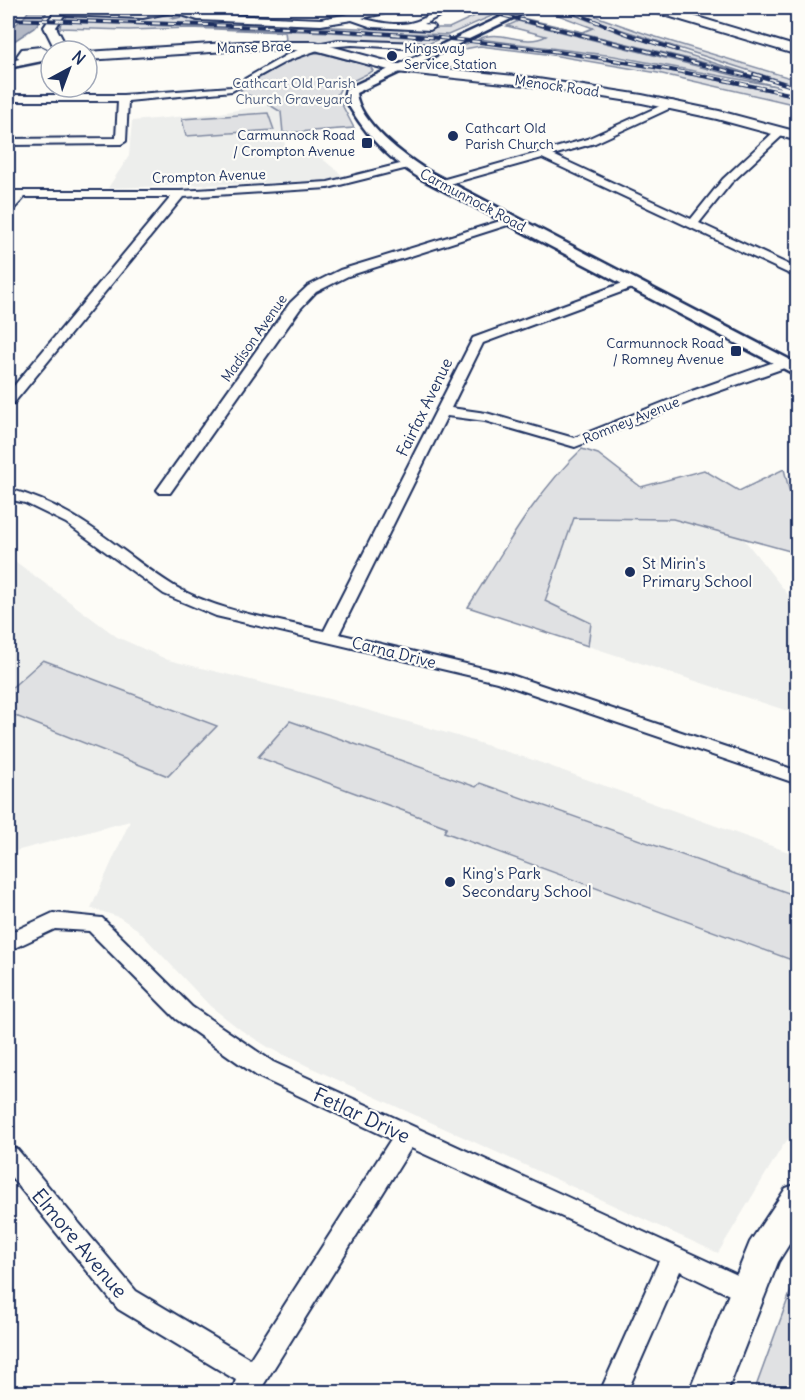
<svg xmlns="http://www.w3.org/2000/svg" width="805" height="1400" font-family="Delius,sans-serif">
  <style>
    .built { fill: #edeeec }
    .green { fill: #e0e1e3; stroke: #7e88a0; stroke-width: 1.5 }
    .water { fill: #b3b8c5; stroke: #76819c; stroke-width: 1.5 }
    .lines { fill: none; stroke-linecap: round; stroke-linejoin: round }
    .minor-casing { stroke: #1b2f5e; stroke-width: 4 }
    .tertiary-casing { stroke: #1b2f5e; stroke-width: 5 }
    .secondary-casing { stroke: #1b2f5e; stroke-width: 4 }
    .minor { fill: #fdfcf7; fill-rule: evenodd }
    .tertiary { fill: #fdfcf7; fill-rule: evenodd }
    .secondary { fill: #fdfcf7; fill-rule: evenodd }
    .rail-casing { stroke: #1b2f5e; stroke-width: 4 }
    .rail { stroke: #fdfcf7; stroke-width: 2; stroke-dasharray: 8; stroke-linecap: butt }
    .poi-dot { fill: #1b2f5e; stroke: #fdfcf7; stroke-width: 2 }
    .labels { text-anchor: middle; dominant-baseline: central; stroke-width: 4.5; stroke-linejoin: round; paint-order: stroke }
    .far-street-label { font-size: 14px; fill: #1b2f5e; stroke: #fdfcf7 }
    .far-poi-label { font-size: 14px; fill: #1b2f5e; stroke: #fdfcf7; text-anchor: start }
    .far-park-label { font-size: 14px; fill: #4c5c7f; stroke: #fdfcf7 }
    .street-label { font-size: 16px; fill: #1b2f5e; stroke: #fdfcf7 }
    .poi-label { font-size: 16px; fill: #1b2f5e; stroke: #fdfcf7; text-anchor: start }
    .near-street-label { font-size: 20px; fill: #1b2f5e; stroke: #fdfcf7 }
  </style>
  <rect width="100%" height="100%" fill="#fdfcf7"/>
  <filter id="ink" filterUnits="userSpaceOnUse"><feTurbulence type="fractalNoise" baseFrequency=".0167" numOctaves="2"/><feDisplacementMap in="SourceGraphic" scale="12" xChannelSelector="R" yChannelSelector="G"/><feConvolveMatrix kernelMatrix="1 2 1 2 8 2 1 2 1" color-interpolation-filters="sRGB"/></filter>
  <g filter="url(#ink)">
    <!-- built -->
    <g class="built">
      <path d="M268,105L281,112L286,154L313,151L343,176L324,181L108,188L129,156L132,121L220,113Z"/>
      <path d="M715,503L797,606V714L468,607L532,509Z"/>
      <path d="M8,556L117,637L168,660L329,699L457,736L533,760L797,855V1128L782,1147L718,1253L327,1075L271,1049L241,1030L210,1006L137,929L119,917L91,908L130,821L8,853Z"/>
    </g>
    <!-- green -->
    <g class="green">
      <path d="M454,8H468L494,15L448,35L65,19L69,14L154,16L173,13L178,16L171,18L173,19L181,17L197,19L196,21L403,30L404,28H449L479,14Z"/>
      <path d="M546,8H557L623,34L746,73L522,18L583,32L593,28L542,9Z"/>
      <path d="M566,8H580L598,17L646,34L797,80V86L610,26Z"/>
      <path d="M518,21L780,87L614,56L479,39C500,28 524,48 546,36L507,26Z"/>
      <path d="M61,22L330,32L439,39L430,43L371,41L282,43L286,39L285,32L191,28L129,30L60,28Z"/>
      <path d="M470,42C581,55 689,72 797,97V105L658,73L546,54L480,46L449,52Z"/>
      <path d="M309,53H320L370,66L373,71L342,86L337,95L354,128L283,133L281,112L268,104L269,102L242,93L240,90L285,62Z"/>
      <path d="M268,113L274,130L186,136L182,119Z"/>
      <path d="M582,449L598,454L641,487L704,470L739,491L784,469L797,522V553L673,519L574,518L545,601L591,623L588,646L468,607C503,552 535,493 582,449Z"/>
      <path d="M43,660L217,726L168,776L8,713V691Z"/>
      <path d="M290,721L476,787L480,783L797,896V962L444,832L447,827L258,757Z"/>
      <path d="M797,1279V1392H754L793,1285Z"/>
    </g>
    <!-- water -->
    <path class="water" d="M26,8H45L46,14L34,28L8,45V29C16,25 24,19 29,10Z"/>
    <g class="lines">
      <!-- minor casing -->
      <g class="minor-casing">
        <g id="minor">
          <path d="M169,8H185L184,10L199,14L321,19L382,8L385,9V13L362,18C375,22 396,26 410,23C427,20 438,6 455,8L424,24L433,25L435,27L430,30L372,27L352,20L321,25L198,20L172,12L143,18L62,15L58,12L62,9L143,12Z"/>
          <path d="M338,40L420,43L425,46L420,49L352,45L326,47L287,61L232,91L128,101L126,141L121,144L8,145V139L116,138L118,101H8V95H123L231,87L290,53L311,45Z"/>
          <path d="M671,101L675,102V106L595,143L553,155L691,219L723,179L776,130H784V134L731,183L699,223L798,269V278L542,158L442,186L436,183L438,181L587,139Z"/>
          <path d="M408,162L412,163V167L328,188L183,197L13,404L8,405V393L171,197H25L12,211L8,212V203L13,197H8V191H180L328,182Z"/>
          <path d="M510,218L516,221L514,223L348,276L316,292L300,309L170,493H160L157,490L290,303L308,286L340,270Z"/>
          <path d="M631,280L637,284L635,287L483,343L451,408L486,413L574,438L692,391L777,361L782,360L789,364L787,367L702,397L575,447L485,421L447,416L339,634L508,674L798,771V784L497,682L216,616L164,594L66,523L25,503L8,499V489C79,507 115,549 174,586C218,612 275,619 324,631L473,338Z"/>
          <path d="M53,913L102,918L192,1007L273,1062L757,1284L761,1292L757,1300L748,1304L680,1271L627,1392H600L659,1261L411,1148L259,1392H231L236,1380L118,1309L8,1173V1146L17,1149L136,1291L250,1359L391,1139L257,1076L176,1019L89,931L55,929L8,951V934Z"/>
        </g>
      </g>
      <!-- tertiary casing -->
      <g class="tertiary-casing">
        <g id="tertiary">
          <path d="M521,8H534L356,93C359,123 404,156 428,171L798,364V376L418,177C385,156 363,132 344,97L346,89Z"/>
          <path d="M38,54L44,58L42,61L8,68V62Z"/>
        </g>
      </g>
      <!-- secondary casing -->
      <g class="secondary-casing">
        <g id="secondary">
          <path d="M57,8H69L56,27L65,44L75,51L55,49L44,27Z"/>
          <path d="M649,8H667L798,47V55L651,11Z"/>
          <path d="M242,42H315L397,64L525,77L642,95L719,111L798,132V141L717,119L642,103L525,85L396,72L315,50H242L87,60V52Z"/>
          <path d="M41,47L51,52V58L35,62L19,59L17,56L22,49Z"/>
          <path d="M798,1184V1230L778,1262L727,1392H689L750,1242L786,1188Z"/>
        </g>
      </g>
      <!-- minor -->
      <use href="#minor" class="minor"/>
      <!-- tertiary -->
      <use href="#tertiary" class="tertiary"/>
      <!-- secondary -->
      <use href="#secondary" class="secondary"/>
      <!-- rail casing -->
      <g class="rail-casing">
        <g id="rail">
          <path d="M8,8H27"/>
          <path d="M473,8L760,79"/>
          <path d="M562,8L630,35L677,50"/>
          <path d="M8,19C152,24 296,25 439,38C560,49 680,69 798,96"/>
          <path d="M754,74L798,88"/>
        </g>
      </g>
      <!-- rail -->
      <use href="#rail" class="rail"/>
    </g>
  </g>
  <!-- markers -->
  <g class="poi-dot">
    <circle cx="392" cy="56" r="6"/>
    <circle cx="453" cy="136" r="6"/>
    <rect x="361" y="137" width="12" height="12" rx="3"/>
    <rect x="730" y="345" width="12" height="12" rx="3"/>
    <circle cx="630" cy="572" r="6"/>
    <circle cx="450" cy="882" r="6"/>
  </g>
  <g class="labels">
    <!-- far-street labels -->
    <g class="far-street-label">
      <text transform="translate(254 47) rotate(-2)">Manse Brae</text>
      <text transform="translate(557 86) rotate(8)">Menock Road</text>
      <text transform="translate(209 176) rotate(-2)">Crompton Avenue</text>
      <text transform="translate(473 200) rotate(28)">Carmunnock Road</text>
      <text transform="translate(254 338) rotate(-55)">Madison Avenue</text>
      <text transform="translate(631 420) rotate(-22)">Romney Avenue</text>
    </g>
    <!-- far-poi labels -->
    <g class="far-poi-label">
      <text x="404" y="48">Kingsway<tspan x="404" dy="16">Service Station</tspan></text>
      <text x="465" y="128">Cathcart Old<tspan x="465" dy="16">Parish Church</tspan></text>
      <text x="355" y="135" text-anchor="end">Carmunnock Road<tspan x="355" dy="16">/ Crompton Avenue</tspan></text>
      <text x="724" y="343" text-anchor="end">Carmunnock Road<tspan x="724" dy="16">/ Romney Avenue</tspan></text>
    </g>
    <!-- far-park labels -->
    <g class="far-park-label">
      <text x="294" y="83">Cathcart Old Parish<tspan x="294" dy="16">Church Graveyard</tspan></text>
    </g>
    <!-- street labels -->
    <g class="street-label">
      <text transform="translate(424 407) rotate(-64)">Fairfax Avenue</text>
      <text transform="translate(394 652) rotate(14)">Carna Drive</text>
    </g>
    <!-- poi labels -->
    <g class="poi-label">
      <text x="642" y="563">St Mirin's<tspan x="642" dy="18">Primary School</tspan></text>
      <text x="462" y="873">King's Park<tspan x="462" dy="18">Secondary School</tspan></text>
    </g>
    <!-- near-street labels -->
    <g class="near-street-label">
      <text transform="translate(362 1115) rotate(25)">Fetlar Drive</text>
      <text transform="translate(80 1243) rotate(50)">Elmore Avenue</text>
    </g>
  </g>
  <!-- margin -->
  <rect width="805" height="1400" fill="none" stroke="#fdfcf7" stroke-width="30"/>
  <rect x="15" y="15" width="775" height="1370" fill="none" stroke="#1b2f5e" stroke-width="2" filter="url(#ink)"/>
  <!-- north arrow -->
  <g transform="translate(69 69) rotate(41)"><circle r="28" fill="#fdfcf7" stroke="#a3aaba" stroke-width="1.5"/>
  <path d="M0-4.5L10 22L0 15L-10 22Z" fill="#1b2f5e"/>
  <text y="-9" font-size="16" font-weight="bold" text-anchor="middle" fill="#1b2f5e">N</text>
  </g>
</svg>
